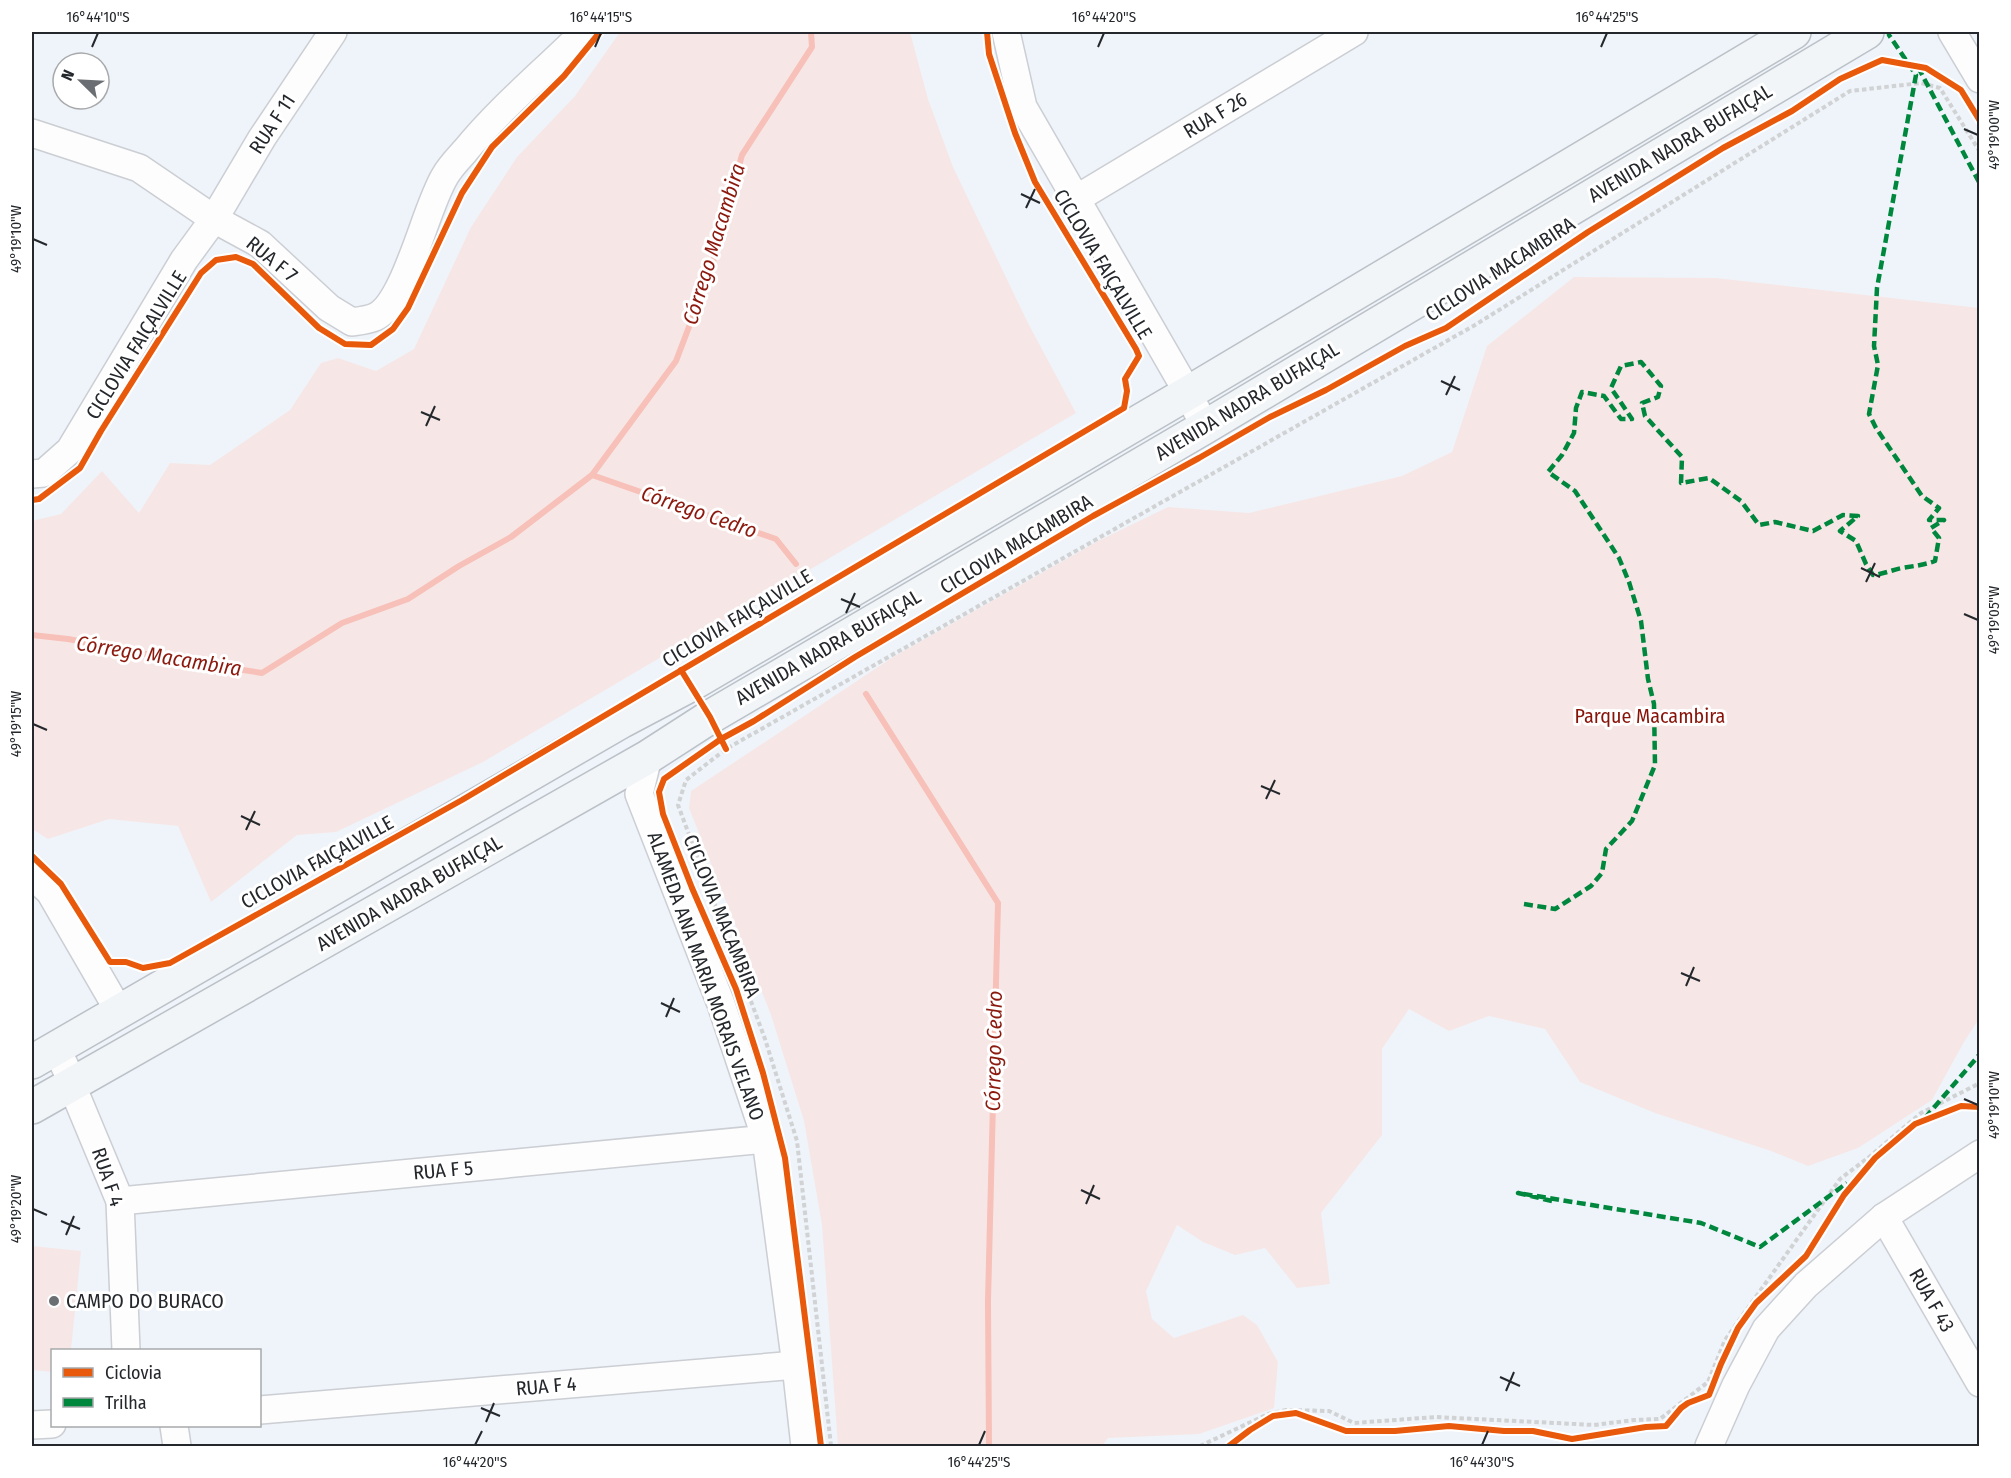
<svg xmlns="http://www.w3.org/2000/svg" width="2011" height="1478" font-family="'Fira Sans Condensed',sans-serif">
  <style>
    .green { fill: #f6e7e6 }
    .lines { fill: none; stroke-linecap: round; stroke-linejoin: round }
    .stream { stroke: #f7c0b8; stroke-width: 6 }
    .minor-casing { stroke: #cbced3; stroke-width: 30 }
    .major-casing { stroke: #bbc1c8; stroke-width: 36 }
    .path { stroke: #d0d2d3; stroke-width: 4; stroke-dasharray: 4.5 3; stroke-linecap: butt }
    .minor { stroke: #fdfdfe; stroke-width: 27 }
    .major { stroke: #f2f5f7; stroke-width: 33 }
    .quiet { stroke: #00873e; stroke-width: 4.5; stroke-dasharray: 9 4.5; stroke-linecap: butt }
    .cycleway-casing { stroke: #fff; stroke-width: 10 }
    .cycleway { stroke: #e8590c; stroke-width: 6 }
    .ticks { fill: none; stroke: #24272b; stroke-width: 2 }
    .poi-dot { fill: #6b6f73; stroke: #fff; stroke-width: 2 }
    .labels { text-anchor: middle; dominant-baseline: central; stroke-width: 6; stroke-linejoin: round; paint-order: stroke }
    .street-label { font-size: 20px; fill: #24272b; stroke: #fff }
    .park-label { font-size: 20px; fill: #881409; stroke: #fff }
    .poi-label { font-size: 20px; fill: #24272b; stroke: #fff; text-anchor: start }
    .water-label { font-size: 21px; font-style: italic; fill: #8c190e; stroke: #fff }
    .neatline { fill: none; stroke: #24272b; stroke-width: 2 }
    .ticks-label { font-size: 15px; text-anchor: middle; fill: #24272b }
  </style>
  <rect width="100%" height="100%" fill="#eff4fa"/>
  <!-- green -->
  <g class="green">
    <path d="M620,32H910L928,99L953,167L1027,321L1076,413L483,762L336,832L297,835L211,902L178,826L109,819L48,839L32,829V521L61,514L102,471L139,513L170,463L210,465L290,410L321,363L338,358L376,371L414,349L471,227L517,157L575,96Z"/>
    <path d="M1574,277L1716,278L1979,308V1019L1964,1042L1932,1100L1858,1148L1808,1166L1771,1151L1655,1113L1580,1082L1545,1029L1489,1016L1449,1031L1409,1009L1382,1049V1135L1321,1213L1330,1284L1297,1288L1265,1248L1235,1255L1203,1242L1177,1225L1146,1291L1152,1319L1174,1338L1243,1315L1257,1325L1278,1362L1274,1408L1199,1434L1108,1438L1102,1446H838L822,1225L804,1121L771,1015L689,808L691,791L893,657L1098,541L1168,507L1249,513L1402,476L1452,452L1487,346Z"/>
    <path d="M32,1246L81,1251L71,1350H52V1372L32,1370Z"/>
  </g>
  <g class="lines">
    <!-- stream -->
    <g class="stream">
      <path d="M592,475L776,539L796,564"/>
      <path d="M32,635L68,639L167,658L262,673L342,623L408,599L459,566L511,537L592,475L676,361L711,269L742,155L812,47L811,32"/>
      <path d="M866,694L998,903L988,1301L989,1446"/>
    </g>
    <!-- minor casing -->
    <g class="minor-casing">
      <g id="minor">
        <path d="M1006,32L1023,107L1188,393L1205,427"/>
        <path d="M1952,32L1980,79"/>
        <path d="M32,133L139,168L214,219L260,244L329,308L352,322C359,321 368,320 375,317C406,303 425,208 445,176C450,167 458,159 465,151C501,107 544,72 584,32"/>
        <path d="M1076,199L1354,32"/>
        <path d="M32,474L44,473L70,450L184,260L214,219L262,138L333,32"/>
        <path d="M648,757L639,794L721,1004L766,1139L796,1365L805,1446"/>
        <path d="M32,875L50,892L119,1011"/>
        <path d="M56,1047L73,1084L75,1093L120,1201L126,1350"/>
        <path d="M120,1201L766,1139"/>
        <path d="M1884,1217L1980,1383"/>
        <path d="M260,1410L796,1365"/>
        <path d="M32,1425L52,1424"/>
        <path d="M174,1426L177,1446"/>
        <path d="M1709,1446L1736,1385L1766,1329L1806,1285L1884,1217L1980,1154"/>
      </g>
    </g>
    <!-- major casing -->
    <g class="major-casing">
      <g id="major">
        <path d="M32,1062L622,721L690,685L1188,393L1794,32"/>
        <path d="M32,1107L648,757L710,717L1205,427L1867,32"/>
      </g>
    </g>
    <!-- path -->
    <g class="path">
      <path d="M831,1446L797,1141L765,1039L678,805L686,780L726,749L1475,325L1850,91L1921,83L1940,88L1980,152"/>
      <path d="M1200,1446L1268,1414L1286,1410L1329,1411L1354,1423L1436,1417L1594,1425L1634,1420L1660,1419L1708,1382L1725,1340L1840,1179L1868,1158L1921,1113L1980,1083"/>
    </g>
    <!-- minor -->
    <use href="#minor" class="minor"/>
    <!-- major -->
    <use href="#major" class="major"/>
    <!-- quiet -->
    <g class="quiet">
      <path d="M1918,67L1980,184"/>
      <path d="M1524,904L1555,909L1591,886L1602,873L1606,849L1632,821L1655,765L1654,704L1648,679L1641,621L1629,582L1619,558L1575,491L1548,472L1562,455L1574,433L1576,408L1582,392L1604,396L1621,419H1632L1611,388L1621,366L1641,362L1661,386L1658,397L1642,403L1645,416L1682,457L1681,483L1709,478L1741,501L1759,525L1775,522L1813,531L1843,515L1858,516L1840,531L1856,541L1866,564L1873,575C1883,574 1892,570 1902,568C1914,566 1924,565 1935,561L1939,538L1931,528L1944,520H1929L1939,508L1922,496L1876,428L1869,414L1878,365L1874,346L1877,288L1916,75L1889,35V32"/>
      <path d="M1925,1118L1980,1054"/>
      <path d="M1552,1201L1518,1193L1701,1223L1760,1247L1847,1183"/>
    </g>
    <!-- cycleway casing -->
    <g class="cycleway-casing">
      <g id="cycleway">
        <path d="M32,500L39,499L80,468L101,431L201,273L216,260L236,257L253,264L319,328L345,344L371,345L393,329L408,308L462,193L492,147L564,76L600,32"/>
        <path d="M681,670L710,717L726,749"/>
        <path d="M32,856L61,884L110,962H126L143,968L170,963L462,800L1124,408L1127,391L1125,379L1139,356L1136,349L1035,182L1015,133L989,54L987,32"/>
        <path d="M821,1446L785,1158L763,1073L736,989L692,888L663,814L659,792L664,779L721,739L754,721L855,657L1093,516L1199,458L1270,417L1326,390L1405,346L1446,328L1588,232L1723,148L1792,111L1840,79L1882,60L1926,68L1961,90L1980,121"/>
        <path d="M1229,1446L1250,1430L1273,1416L1296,1413L1346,1431H1395L1449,1426L1504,1431H1533L1572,1439L1646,1427L1666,1426L1681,1408L1688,1403L1709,1395L1721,1364L1738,1328L1756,1303L1806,1256L1844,1195L1875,1158L1915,1124L1961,1106L1980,1107"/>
      </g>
    </g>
    <!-- cycleway -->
    <use href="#cycleway" class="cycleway"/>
  </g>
  <!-- ticks -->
  <path class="ticks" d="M92,47L98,33M595,47L601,33M1098,47L1104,33M1601,47L1607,33M1964,129L1978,135M1021,194L1040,203M1026,208L1035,189M33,239L47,245M1441,381L1460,390M1446,395L1455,376M421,412L440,420M426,426L435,406M1861,568L1880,577M1866,582L1875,563M841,599L860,607M846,613L855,593M1964,614L1978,620M33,724L47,730M1261,786L1280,794M1266,799L1275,780M241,816L260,825M246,830L255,811M1681,973L1700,981M1686,986L1694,967M661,1003L680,1012M666,1017L674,998M1964,1099L1978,1105M1081,1190L1100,1199M1086,1204L1094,1185M33,1209L47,1215M61,1221L80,1229M66,1235L74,1216M1500,1377L1520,1386M1506,1391L1514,1372M481,1408L500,1416M486,1422L494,1403M475,1445L482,1431M979,1445L985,1431M1482,1445L1488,1431"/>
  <!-- markers -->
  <circle class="poi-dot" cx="54" cy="1301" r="6"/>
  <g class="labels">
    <!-- street labels -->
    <g class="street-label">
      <text transform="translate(1215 115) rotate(-31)">RUA F 26</text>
      <text transform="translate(272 124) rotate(-57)">RUA F 11</text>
      <text transform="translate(1680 143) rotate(-31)">AVENIDA NADRA BUFAIÇAL</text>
      <text transform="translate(272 259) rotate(39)">RUA F 7</text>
      <text transform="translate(1103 264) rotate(59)">CICLOVIA FAIÇALVILLE</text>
      <text transform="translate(1500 269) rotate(-33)">CICLOVIA MACAMBIRA</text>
      <text transform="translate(136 345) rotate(-58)">CICLOVIA FAIÇALVILLE</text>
      <text transform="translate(1247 401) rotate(-31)">AVENIDA NADRA BUFAIÇAL</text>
      <text transform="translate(1016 544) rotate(-31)">CICLOVIA MACAMBIRA</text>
      <text transform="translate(737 618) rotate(-31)">CICLOVIA FAIÇALVILLE</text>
      <text transform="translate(828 647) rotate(-30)">AVENIDA NADRA BUFAIÇAL</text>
      <text transform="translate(317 862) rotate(-29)">CICLOVIA FAIÇALVILLE</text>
      <text transform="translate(409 893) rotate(-30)">AVENIDA NADRA BUFAIÇAL</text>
      <text transform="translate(722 916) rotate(68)">CICLOVIA MACAMBIRA</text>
      <text transform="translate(706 976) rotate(70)">ALAMEDA ANA MARIA MORAIS VELANO</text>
      <text transform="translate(443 1170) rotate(-5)">RUA F 5</text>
      <text transform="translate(108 1177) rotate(71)">RUA F 4</text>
      <text transform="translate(1932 1300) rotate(60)">RUA F 43</text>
      <text transform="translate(546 1386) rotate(-5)">RUA F 4</text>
    </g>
    <!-- park labels -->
    <g class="park-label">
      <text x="1650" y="716">Parque Macambira</text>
    </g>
    <!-- poi labels -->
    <g class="poi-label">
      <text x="66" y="1301">CAMPO DO BURACO</text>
    </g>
    <!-- water labels -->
    <g class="water-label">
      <text transform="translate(714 244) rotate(-73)">Córrego Macambira</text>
      <text transform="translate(699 512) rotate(19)">Córrego Cedro</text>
      <text transform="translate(159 656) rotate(9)">Córrego Macambira</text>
      <text transform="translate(994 1051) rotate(-89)">Córrego Cedro</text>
    </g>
  </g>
  <!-- border -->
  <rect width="2011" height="1478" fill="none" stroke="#ffffff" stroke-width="66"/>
  <!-- legend -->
  <rect x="51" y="1349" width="210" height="78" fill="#ffffff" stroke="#a7a9aa" stroke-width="1.5"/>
  <rect x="63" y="1368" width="30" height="9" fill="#e8590c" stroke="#a7a9aa" stroke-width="1.5"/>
  <text x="105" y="1379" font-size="18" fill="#24272b">Ciclovia</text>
  <rect x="63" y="1398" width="30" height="9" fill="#00873e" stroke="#a7a9aa" stroke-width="1.5"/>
  <text x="105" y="1409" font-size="18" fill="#24272b">Trilha</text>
  <!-- north arrow -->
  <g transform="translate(81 81) rotate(294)"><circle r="28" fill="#ffffff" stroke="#a7a9aa" stroke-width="1.5"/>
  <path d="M0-4.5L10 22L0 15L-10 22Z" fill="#6b6f73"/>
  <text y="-9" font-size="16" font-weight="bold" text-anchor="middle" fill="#24272b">N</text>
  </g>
  <rect x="33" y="33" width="1945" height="1412" class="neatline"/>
  <g class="ticks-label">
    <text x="98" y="22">16°44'10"S</text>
    <text x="601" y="22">16°44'15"S</text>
    <text x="1104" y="22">16°44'20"S</text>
    <text x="1607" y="22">16°44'25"S</text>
    <text transform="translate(1994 135) rotate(-90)" y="5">49°19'00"W</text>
    <text transform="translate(16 239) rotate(-90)" y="5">49°19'10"W</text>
    <text transform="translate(1994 620) rotate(-90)" y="5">49°19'05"W</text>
    <text transform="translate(16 724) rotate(-90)" y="5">49°19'15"W</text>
    <text transform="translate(1994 1105) rotate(-90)" y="5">49°19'10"W</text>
    <text transform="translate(16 1209) rotate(-90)" y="5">49°19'20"W</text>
    <text x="475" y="1467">16°44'20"S</text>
    <text x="979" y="1467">16°44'25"S</text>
    <text x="1482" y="1467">16°44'30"S</text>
  </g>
</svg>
